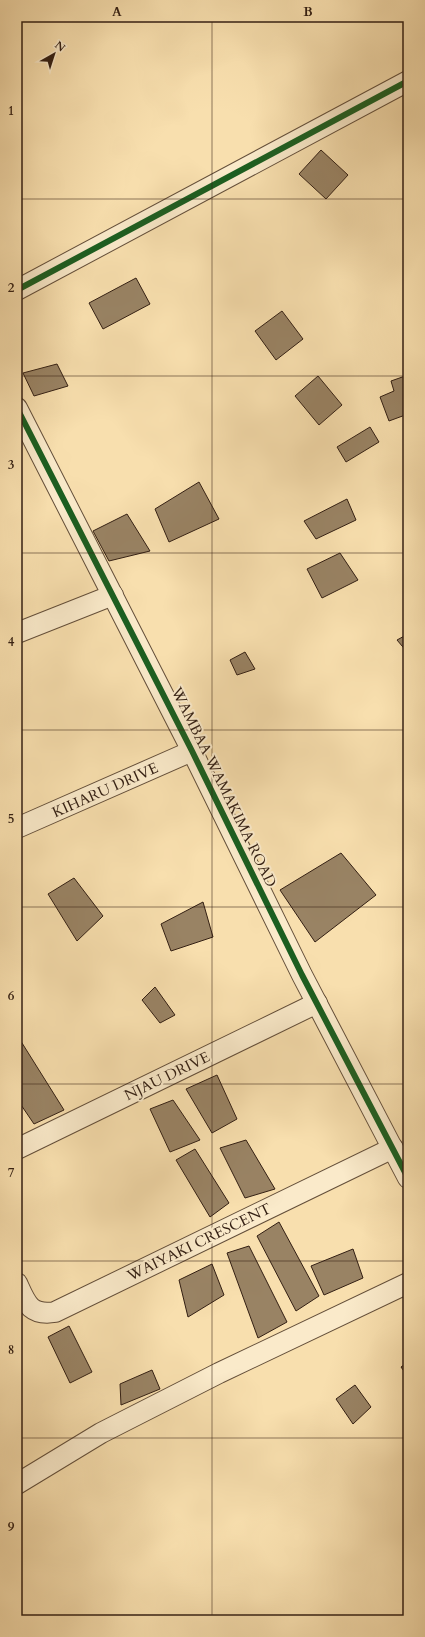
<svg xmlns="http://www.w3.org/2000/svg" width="425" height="1637" font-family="Cardo,serif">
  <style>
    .building { fill: #998364; stroke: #331f13 }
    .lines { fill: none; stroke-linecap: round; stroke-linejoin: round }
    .minor-casing { stroke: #644f3a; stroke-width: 22 }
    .minor { stroke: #faeaca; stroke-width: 20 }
    .cycleway-casing { stroke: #faeaca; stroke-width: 8 }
    .cycleway { stroke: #1b5e20; stroke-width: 6 }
    .grid { fill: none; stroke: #331f13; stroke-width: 1; stroke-opacity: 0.55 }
    .labels { text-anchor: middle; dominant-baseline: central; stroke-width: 4; stroke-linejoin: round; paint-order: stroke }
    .street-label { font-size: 15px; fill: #331f13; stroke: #faeaca }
    .neatline { fill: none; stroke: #331f13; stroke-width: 1.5 }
    .grid-label { font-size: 13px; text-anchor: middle; font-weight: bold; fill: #331f13 }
  </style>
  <rect width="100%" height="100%" fill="#f8dfae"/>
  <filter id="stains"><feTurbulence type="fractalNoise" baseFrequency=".005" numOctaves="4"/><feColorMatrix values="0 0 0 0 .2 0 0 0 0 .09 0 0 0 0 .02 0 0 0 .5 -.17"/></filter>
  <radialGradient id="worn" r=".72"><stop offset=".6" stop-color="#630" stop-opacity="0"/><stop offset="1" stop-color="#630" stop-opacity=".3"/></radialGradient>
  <!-- building -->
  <g class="building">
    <path d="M321,150L348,175L326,199L299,174Z"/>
    <path d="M136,278L150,304L103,329L89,303Z"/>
    <path d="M282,311L303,339L276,360L255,331Z"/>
    <path d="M57,364L68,386L34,396L23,373Z"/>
    <path d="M408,375V414L389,421L380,397L394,391L391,381Z"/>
    <path d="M318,376L342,405L319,425L295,396Z"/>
    <path d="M370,427L379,442L346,462L337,447Z"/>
    <path d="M199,482L219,519L169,542L155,509Z"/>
    <path d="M347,499L356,520L316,539L304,521Z"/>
    <path d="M127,514L150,551L109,561L93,531Z"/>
    <path d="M340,553L358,580L322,598L307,569Z"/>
    <path d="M408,634V653L397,640Z"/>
    <path d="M245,652L255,669L237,675L230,660Z"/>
    <path d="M341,853L376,895L315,942L280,890Z"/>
    <path d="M74,878L103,916L77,941L48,894Z"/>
    <path d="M203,902L213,937L171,951L161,924Z"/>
    <path d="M155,987L175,1015L160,1023L142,1000Z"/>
    <path d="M17,1035L64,1110L34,1124L17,1099Z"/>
    <path d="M217,1075L237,1119L212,1133L186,1089Z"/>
    <path d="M173,1100L200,1140L170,1152L150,1109Z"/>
    <path d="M246,1140L275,1189L245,1198L220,1148Z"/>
    <path d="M195,1149L229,1203L210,1217L176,1160Z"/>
    <path d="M279,1222L319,1296L296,1311L257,1236Z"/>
    <path d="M249,1246L287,1322L258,1338L227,1253Z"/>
    <path d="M353,1249L363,1278L324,1295L311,1266Z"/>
    <path d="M212,1264L224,1295L188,1317L179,1280Z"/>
    <path d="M69,1326L92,1372L70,1383L48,1337Z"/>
    <path d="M408,1362V1377L401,1367Z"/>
    <path d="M152,1370L160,1389L121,1405L120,1384Z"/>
    <path d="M355,1385L371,1407L353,1424L336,1399Z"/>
  </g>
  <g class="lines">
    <!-- minor casing -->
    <g class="minor-casing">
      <g id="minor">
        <path d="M17,290L408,81"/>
        <path d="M17,408L192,751L302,975L408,1178"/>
        <path d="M17,633L113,595"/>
        <path d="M17,828L192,751"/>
        <path d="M17,1149L317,1003"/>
        <path d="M17,1283C26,1303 30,1316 55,1312L393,1148"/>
        <path d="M17,1484L101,1433L219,1373L408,1283"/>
      </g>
    </g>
    <!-- minor -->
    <use href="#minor" class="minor"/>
    <!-- cycleway casing -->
    <g class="cycleway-casing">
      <g id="cycleway">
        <path d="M17,290L408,81"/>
        <path d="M17,408L192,751L302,975L408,1178"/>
      </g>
    </g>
    <!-- cycleway -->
    <use href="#cycleway" class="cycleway"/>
  </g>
  <!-- grid -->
  <path class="grid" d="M212,17V1620M17,199H408M17,376H408M17,553H408M17,730H408M17,907H408M17,1084H408M17,1261H408M17,1438H408"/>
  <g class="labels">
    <!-- street labels -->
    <g class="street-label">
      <text transform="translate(224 787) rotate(64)">WAMBAA WAMAKIMA ROAD</text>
      <text transform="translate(105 790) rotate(-24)">KIHARU DRIVE</text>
      <text transform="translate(167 1076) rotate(-26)">NJAU DRIVE</text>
      <text transform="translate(199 1242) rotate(-26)">WAIYAKI CRESCENT</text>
    </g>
  </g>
  <!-- margin -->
  <rect width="425" height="1637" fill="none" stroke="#f8dfae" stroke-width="44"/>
  <!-- north arrow -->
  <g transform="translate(54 54) rotate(39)" stroke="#faeaca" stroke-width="3" paint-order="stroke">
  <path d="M0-3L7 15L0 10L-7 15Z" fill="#331f13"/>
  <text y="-6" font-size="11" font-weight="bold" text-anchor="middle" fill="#331f13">N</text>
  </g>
  <rect x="22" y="22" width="381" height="1593" class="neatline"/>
  <g class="grid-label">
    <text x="117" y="16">A</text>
    <text x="308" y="16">B</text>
    <text x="11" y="115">1</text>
    <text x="11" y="292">2</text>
    <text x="11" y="469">3</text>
    <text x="11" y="646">4</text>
    <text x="11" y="823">5</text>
    <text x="11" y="1000">6</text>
    <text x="11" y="1177">7</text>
    <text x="11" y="1354">8</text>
    <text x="11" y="1531">9</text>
  </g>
  <rect width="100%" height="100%" filter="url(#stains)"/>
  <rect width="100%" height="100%" fill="url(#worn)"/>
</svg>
